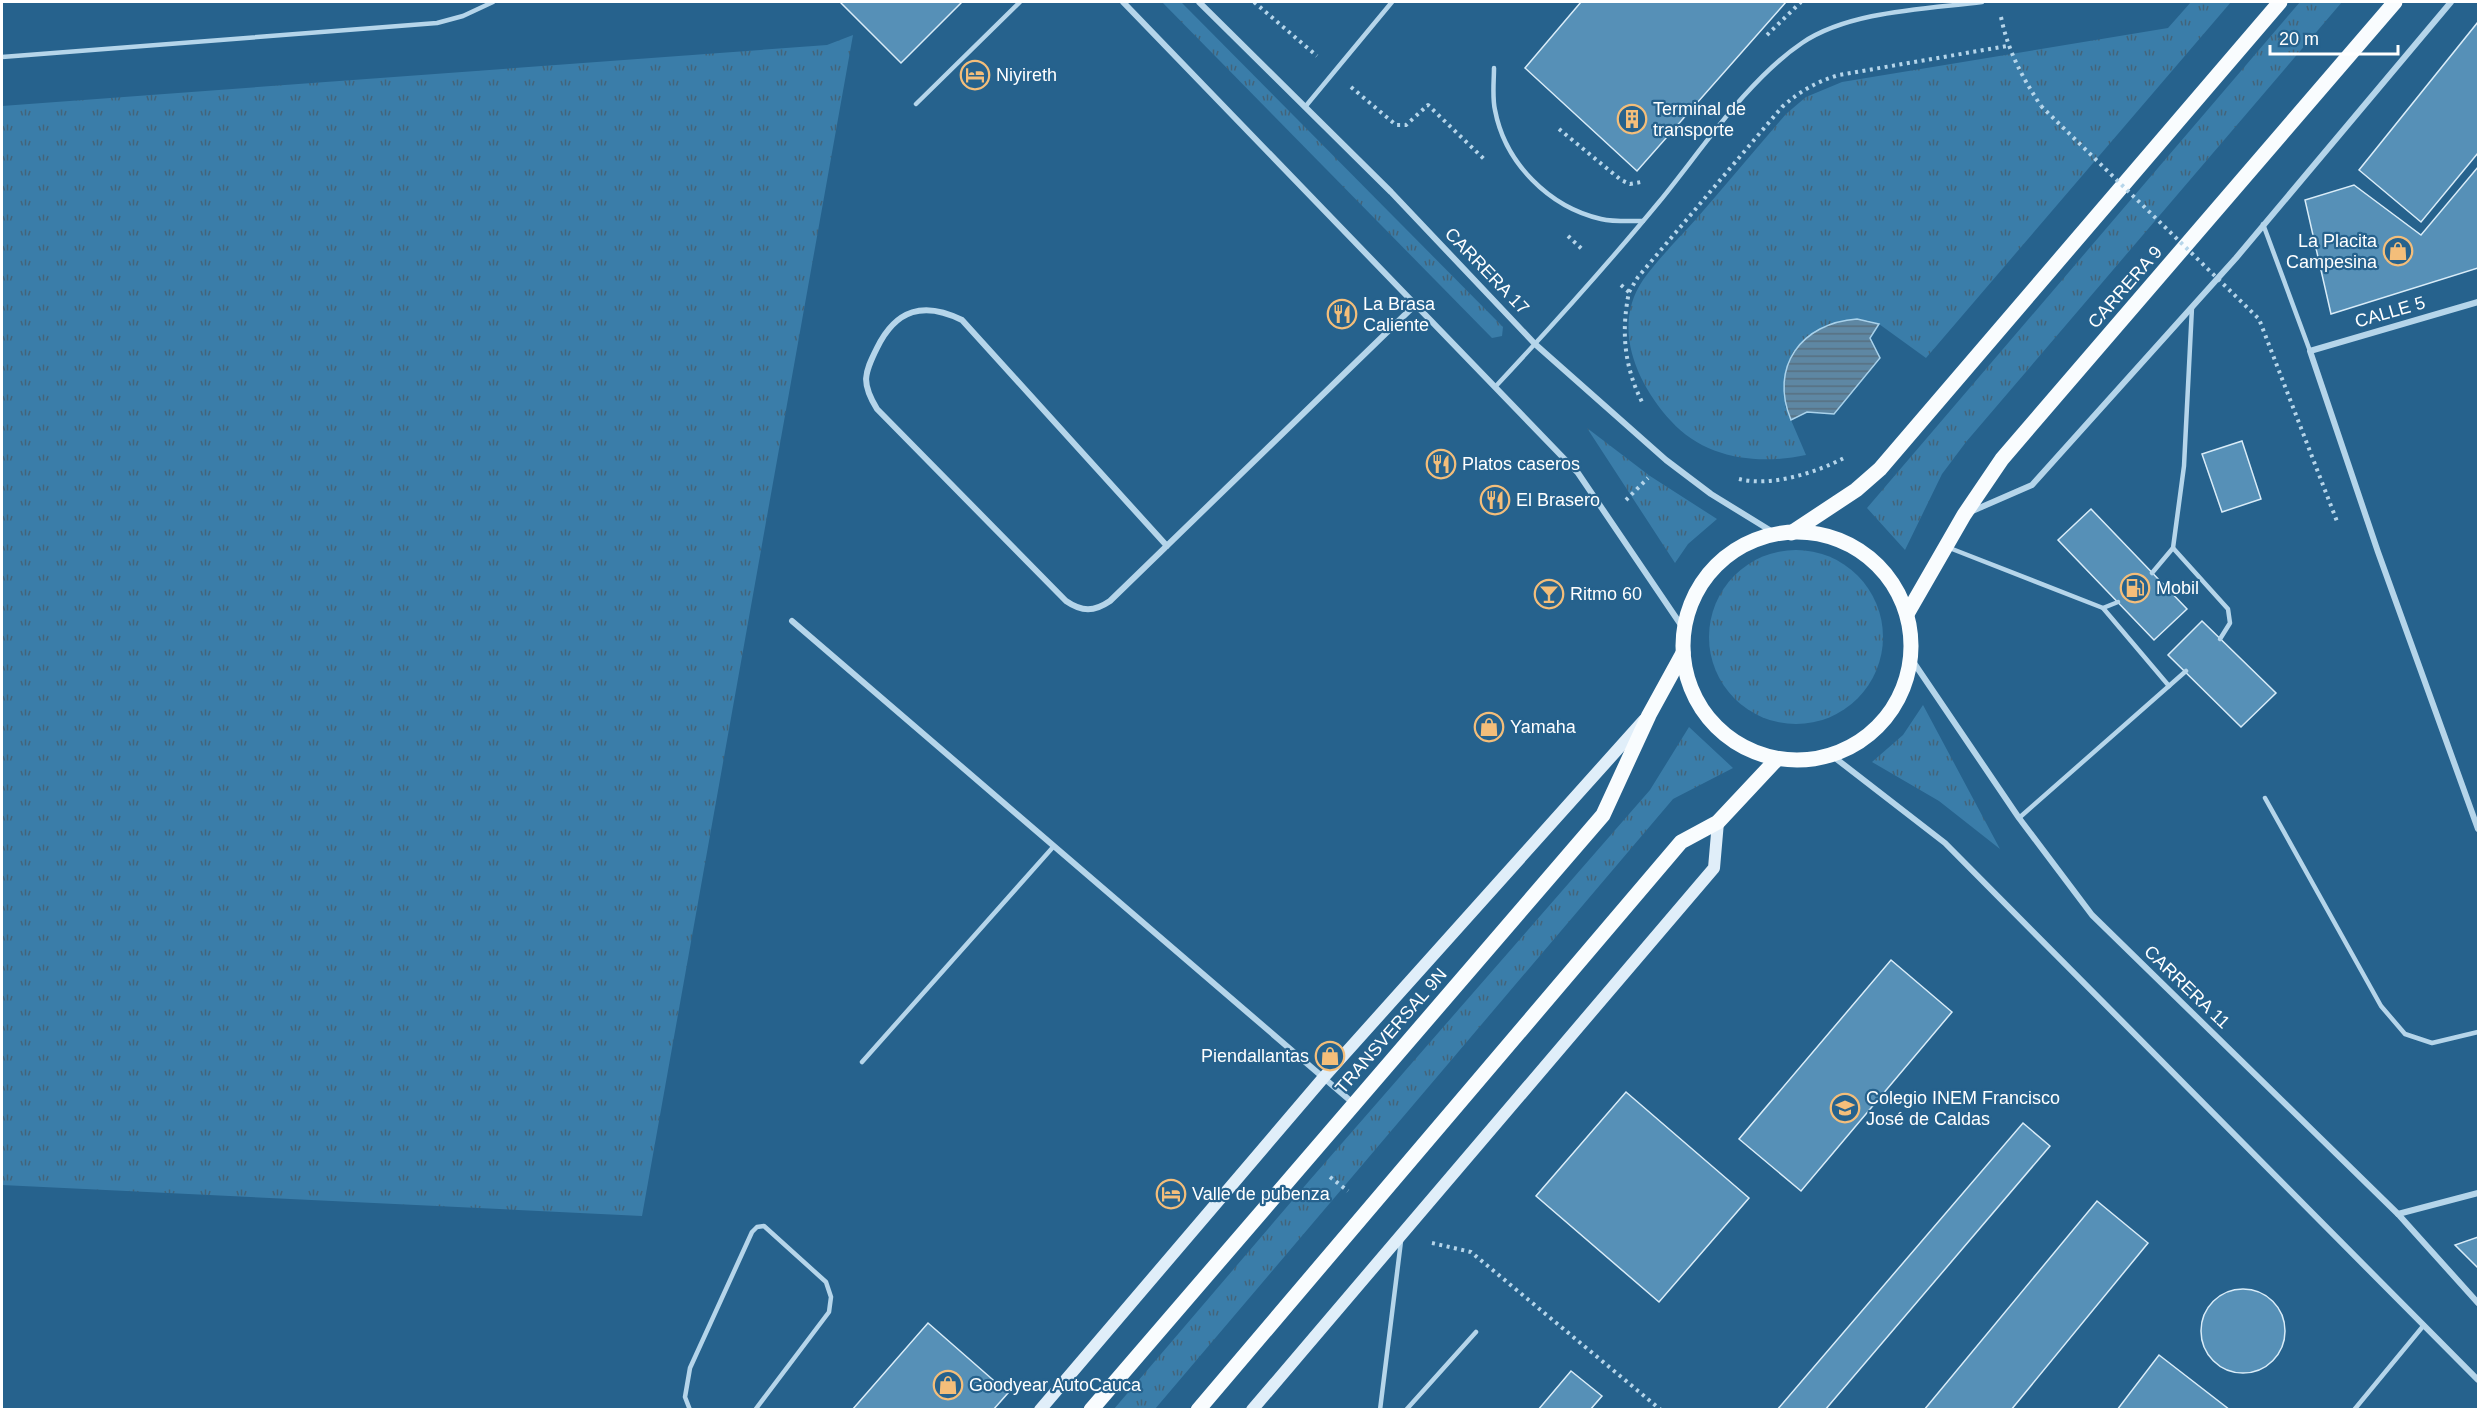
<svg xmlns="http://www.w3.org/2000/svg" width="2480" height="1411" font-family="Helvetica,sans-serif">
  <style>
    .grass { fill: url(#grass-tufts) }
    .water { fill: url(#water-rules); stroke: #a9d2eb; stroke-width: 1.5 }
    .building { fill: #5690b7; stroke: #d9ecf8; stroke-width: 1.5 }
    .lines { fill: none; stroke-linecap: round; stroke-linejoin: round }
    .path { stroke: #b5d5ea; stroke-width: 4; stroke-dasharray: 3 4.5; stroke-linecap: butt }
    .service { stroke: #b5d5ea; stroke-width: 4.5 }
    .minor { stroke: #b5d5ea; stroke-width: 6 }
    .secondary { stroke: #e0eef9; stroke-width: 12 }
    .primary { stroke: #f9fcfe; stroke-width: 15 }
    .path-bridge { stroke: #b5d5ea; stroke-width: 4; stroke-dasharray: 3 4.5; stroke-linecap: butt }
    .labels { text-anchor: middle; dominant-baseline: central; stroke-width: 4.5; stroke-linejoin: round; paint-order: stroke }
    .poi-label { font-size: 18px; fill: #fff; stroke: #26628d; text-anchor: start }
    .street-label { font-size: 18px; fill: #fff; stroke: #26628d }
  </style>
  <defs>
    <pattern id="grass-tufts" width="24" height="20" patternUnits="userSpaceOnUse" patternTransform="scale(1.5)"><rect width="24" height="20" fill="#3a7da9"/><path d="M3 7l-1-3M5 7V3M7 7l1-3M15 17l-1-3M17 17v-4M19 17l1-3" fill="none" stroke="#43647a"/></pattern>
    <pattern id="water-rules" width="6" height="5" patternUnits="userSpaceOnUse" patternTransform="scale(1.5)"><rect width="6" height="5" fill="#5e87a3"/><path d="M0 2.5h6" fill="none" stroke="#576f80"/></pattern>
  </defs>
  <rect width="100%" height="100%" fill="#26628d"/>
  <!-- grass -->
  <g class="grass">
    <path d="M1162,2H1181L1503,327L1502,336L1492,338Z"/>
    <path d="M2191,2H2231L1926,358L1879,324L1867,320L1785,406L1806,455C1758,465 1705,459 1671,421C1637,384 1611,327 1643,280C1659,258 1679,238 1697,218C1727,183 1756,149 1786,114L1806,97L1842,82L2168,28Z"/>
    <path d="M2300,2H2342L1966,442L1942,474L1905,550L1867,508Z"/>
    <path d="M853,35L642,1216L2,1185V106L827,45Z"/>
    <path d="M1587,428L1650,476L1717,519L1688,544L1675,563Z"/>
    <circle cx="1796" cy="637" r="87"/>
    <path d="M1923,705L2000,849L1939,801L1872,762L1903,735Z"/>
    <path d="M1689,727L1733,768L1673,799L1155,1409H1114L1309,1181L1650,790Z"/>
  </g>
  <!-- water -->
  <path class="water" d="M1857,319L1879,324L1870,338L1880,358L1834,414L1807,412L1791,420C1769,367 1801,323 1857,319Z"/>
  <!-- building -->
  <g class="building">
    <path d="M842,2H962L901,63L841,3Z"/>
    <path d="M1581,2H1786L1637,171L1525,68Z"/>
    <path d="M2478,22V153L2421,222L2359,170Z"/>
    <path d="M2478,167V268L2331,314L2305,200L2354,185L2421,235Z"/>
    <path d="M2242,441L2261,499L2222,512L2202,454Z"/>
    <path d="M2091,509L2187,609L2154,640L2058,540Z"/>
    <path d="M2202,621L2276,693L2241,727L2168,655Z"/>
    <path d="M1891,960L1952,1012L1801,1191L1739,1139Z"/>
    <path d="M1626,1092L1749,1198L1659,1302L1536,1196Z"/>
    <path d="M2023,1123L2050,1146L1825,1410H1777Z"/>
    <path d="M2097,1201L2148,1243L2011,1410H1924Z"/>
    <path d="M2478,1237V1268L2455,1245Z"/>
    <circle cx="2243" cy="1331" r="42"/>
    <path d="M928,1323L1008,1393L993,1410H852Z"/>
    <path d="M2159,1355L2230,1410H2117Z"/>
    <path d="M1571,1371L1602,1396L1590,1410H1538Z"/>
  </g>
  <g class="lines">
    <!-- path -->
    <g class="path">
      <path d="M1254,2L1317,56"/>
      <path d="M2001,17C2008,51 2022,77 2041,106"/>
      <path d="M1767,35L1801,2"/>
      <path d="M1351,87L1396,125H1406L1428,105L1485,160"/>
      <path d="M1559,129L1621,180L1630,184L1641,182"/>
      <path d="M1568,236L1584,251"/>
      <path d="M1621,285L1629,292C1621,331 1624,366 1642,402"/>
      <path d="M1629,292L1638,277L1782,107C1800,91 1816,82 1839,75L2007,46"/>
      <path d="M1739,479C1771,487 1815,473 1844,458"/>
      <path d="M1626,500L1648,478"/>
      <path d="M1330,1177L1348,1191"/>
      <path d="M1432,1243L1471,1252L1661,1410"/>
    </g>
    <!-- service -->
    <g class="service">
      <path d="M2,57L437,23L463,16L493,2"/>
      <path d="M1494,68C1494,81 1492,97 1495,110C1505,163 1549,207 1601,219C1614,222 1630,221 1643,221"/>
      <path d="M916,104L1020,2"/>
      <path d="M1305,107L1392,2"/>
      <path d="M2263,224L2310,351"/>
      <path d="M1496,386C1552,326 1607,265 1659,202C1701,151 1747,80 1802,43C1849,11 1926,9 1982,2"/>
      <path d="M1947,547L2103,608L2169,686"/>
      <path d="M2173,548L2228,609L2230,623L2220,639"/>
      <path d="M2152,573L2173,548L2184,466L2192,307"/>
      <path d="M2103,608L2118,602"/>
      <path d="M2265,798L2381,1006L2405,1034L2432,1043L2478,1032"/>
      <path d="M2019,818L2186,671"/>
      <path d="M862,1062L1054,846"/>
      <path d="M690,1410L685,1397L690,1368L752,1232L757,1227L764,1226L826,1282L831,1297L829,1312L755,1410"/>
      <path d="M1380,1410L1401,1241"/>
      <path d="M1406,1410L1476,1332"/>
      <path d="M2354,1410L2424,1325"/>
    </g>
    <!-- minor -->
    <g class="minor">
      <path d="M1123,2L1578,473L1681,625"/>
      <path d="M1199,2L1391,192L1535,344L1666,460L1711,494L1776,534"/>
      <path d="M2478,302L2310,351L2378,552L2478,829"/>
      <path d="M1970,512L2032,485L2236,258L2451,2"/>
      <path d="M1167,546L962,320C924,301 896,309 877,348C864,374 861,383 877,409L1066,601C1082,612 1094,612 1110,601L1415,305"/>
      <path d="M792,621L1353,1103"/>
      <path d="M1912,660L2019,818L2092,915L2398,1214L2478,1303"/>
      <path d="M1830,754L1945,843L2478,1380"/>
      <path d="M2398,1214L2478,1193"/>
    </g>
    <!-- secondary -->
    <g class="secondary">
      <path d="M1040,1410L1324,1077L1644,720"/>
      <path d="M1252,1410L1714,868L1718,822"/>
    </g>
    <!-- primary -->
    <g class="primary">
      <circle cx="1797" cy="646" r="114"/>
      <path d="M1791,533L1856,490L1880,469L2280,2"/>
      <path d="M1907,614L1964,515L2002,459L2395,2"/>
      <path d="M1091,1410L1603,815L1649,715L1683,653"/>
      <path d="M1198,1410L1681,842L1718,822L1777,759"/>
    </g>
    <!-- path-bridge -->
    <path class="path-bridge" d="M2041,106L2259,319L2338,524"/>
  </g>
  <!-- icons -->
  <defs>
    <g id="hotel-ring" transform="scale(1.5)"><circle r="9.5" fill="#26628d" stroke="#f4be7a" stroke-width="1.5"/><path d="M-6-4.5h1.5V1H6V5H4.5V3h-9V5H-6ZM-4 0a1.8 1.8 0 1 1 3.6 0ZM.5 0V-2.5h3Q6-2.5 6 0Z" fill="#f4be7a"/></g>
    <g id="building-ring" transform="scale(1.5)"><circle r="9.5" fill="#26628d" stroke="#f4be7a" stroke-width="1.5"/><path d="M-4-6H4V6H1V3H-1V6H-4ZM-2.5-4.3h1.7v1.8h-1.7ZM.8-4.3h1.7v1.8H.8ZM-2.5-1h1.7V.8h-1.7ZM.8-1h1.7V.8H.8Z" fill="#f4be7a"/></g>
    <g id="shop-ring" transform="scale(1.5)"><circle r="9.5" fill="#26628d" stroke="#f4be7a" stroke-width="1.5"/><path d="M-5-2.5h2.3a2.7 3.5 0 0 1 5.4 0H5L5.5 6h-11ZM-1.5-2.5h3a1.5 2.3 0 0 0-3 0Z" fill="#f4be7a"/></g>
    <g id="restaurant-ring" transform="scale(1.5)"><circle r="9.5" fill="#26628d" stroke="#f4be7a" stroke-width="1.5"/><path d="M-5-6h1v4h1v-4h1v4h1v-4h1v5L-1.5 .5V6h-2V.5L-5-1ZM5-6V6H3V1.5H1.5Q1.5-4 5-6Z" fill="#f4be7a"/></g>
    <g id="fuel-ring" transform="scale(1.5)"><circle r="9.5" fill="#26628d" stroke="#f4be7a" stroke-width="1.5"/><path d="M-5.5-6h7V0h2V4h1.3V-2.5L3-4.5l.8-.8L6-3V5H2.5V1h-1V6h-7ZM-4.2-4.7v3.2H.2V-4.7Z" fill="#f4be7a"/></g>
    <g id="bar-ring" transform="scale(1.5)"><circle r="9.5" fill="#26628d" stroke="#f4be7a" stroke-width="1.5"/><path d="M-6-5H6L.8 .8V4.5H3.5V6h-7V4.5H-.8V.8Z" fill="#f4be7a"/></g>
    <g id="university-ring" transform="scale(1.5)"><circle r="9.5" fill="#26628d" stroke="#f4be7a" stroke-width="1.5"/><path d="M0-5L7-2L0 1L-7-2ZM-4 1L0 2.5L4 1V4Q0 6-4 4Z" fill="#f4be7a"/></g>
  </defs>
  <g fill-rule="evenodd">
    <use href="#hotel-ring" x="975" y="75"/>
    <use href="#building-ring" x="1632" y="119"/>
    <use href="#shop-ring" x="2398" y="251"/>
    <use href="#restaurant-ring" x="1342" y="314"/>
    <use href="#restaurant-ring" x="1441" y="464"/>
    <use href="#restaurant-ring" x="1495" y="500"/>
    <use href="#fuel-ring" x="2135" y="588"/>
    <use href="#bar-ring" x="1549" y="594"/>
    <use href="#shop-ring" x="1489" y="727"/>
    <use href="#shop-ring" x="1330" y="1056"/>
    <use href="#university-ring" x="1845" y="1108"/>
    <use href="#hotel-ring" x="1171" y="1194"/>
    <use href="#shop-ring" x="948" y="1385"/>
  </g>
  <g class="labels">
    <!-- poi labels -->
    <g class="poi-label">
      <text x="996" y="75">Niyireth</text>
      <text x="1653" y="109">Terminal de<tspan x="1653" dy="21">transporte</tspan></text>
      <text x="2377" y="241" text-anchor="end">La Placita<tspan x="2377" dy="21">Campesina</tspan></text>
      <text x="1363" y="304">La Brasa<tspan x="1363" dy="21">Caliente</tspan></text>
      <text x="1462" y="464">Platos caseros</text>
      <text x="1516" y="500">El Brasero</text>
      <text x="2156" y="588">Mobil</text>
      <text x="1570" y="594">Ritmo 60</text>
      <text x="1510" y="727">Yamaha</text>
      <text x="1309" y="1056" text-anchor="end">Piendallantas</text>
      <text x="1866" y="1098">Colegio INEM Francisco<tspan x="1866" dy="21">José de Caldas</tspan></text>
      <text x="1192" y="1194">Valle de pubenza</text>
      <text x="969" y="1385">Goodyear AutoCauca</text>
    </g>
    <!-- street labels -->
    <g class="street-label">
      <text transform="translate(1487 271) rotate(46)">CARRERA 17</text>
      <text transform="translate(2125 287) rotate(-49)">CARRERA 9</text>
      <text transform="translate(2390 312) rotate(-16)">CALLE 5</text>
      <text transform="translate(2187 987) rotate(44)">CARRERA 11</text>
      <text transform="translate(1391 1031) rotate(-49)">TRANSVERSAL 9N</text>
    </g>
  </g>
  <!-- border -->
  <rect width="2480" height="1411" fill="none" stroke="#ffffff" stroke-width="6"/>
  <!-- scale -->
  <path d="M2270 45v9h128v-9" fill="none" stroke="#ffffff" stroke-width="3"/>
  <text x="2279" y="45" font-size="18" fill="#ffffff" stroke="#26628d" stroke-width="4.5" paint-order="stroke">20 m</text>
</svg>
